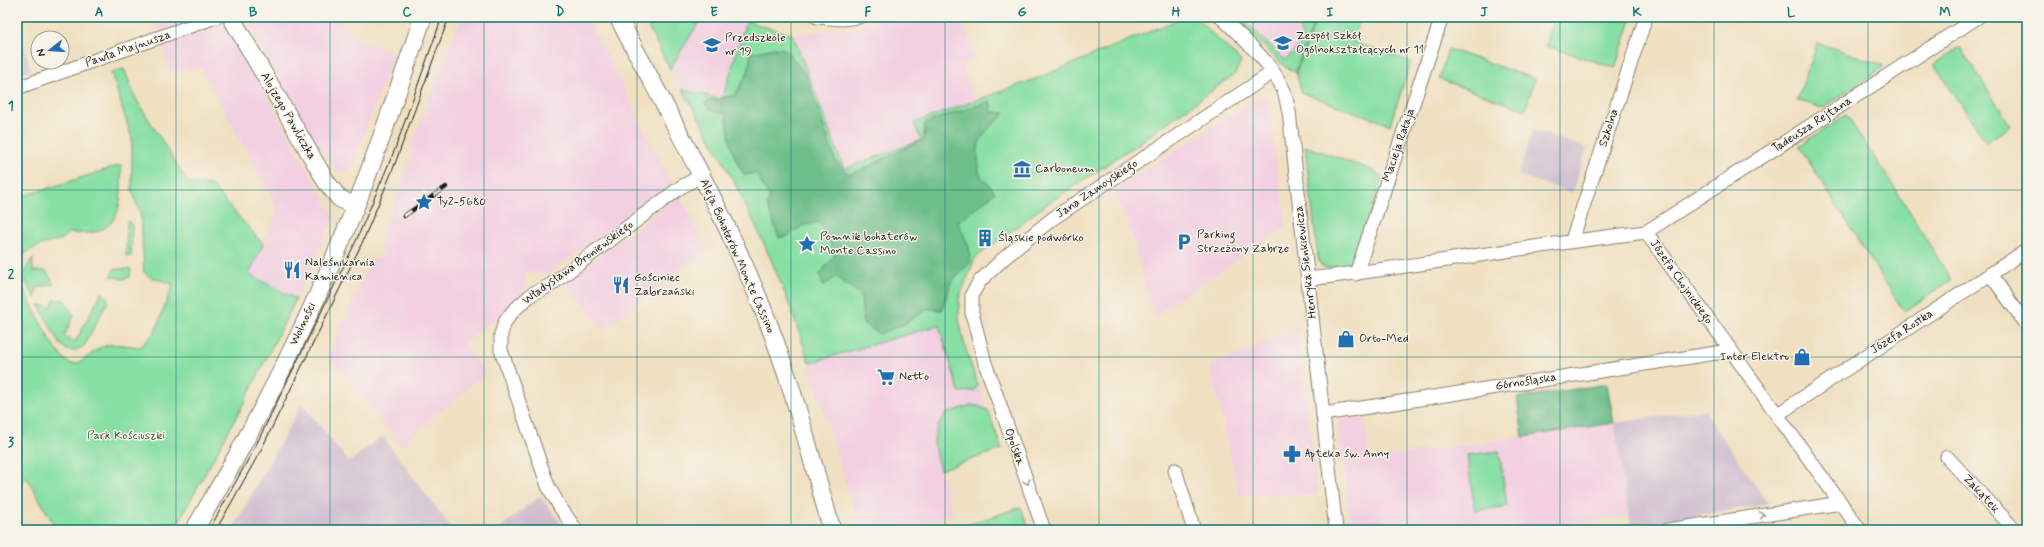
<svg xmlns="http://www.w3.org/2000/svg" width="2044" height="547" font-family="Mynerve,sans-serif">
  <style>
    .built { fill: #f2cfe1 }
    .industrial { fill: #cfbdcf }
    .green { fill: #87dfa4; stroke: #527e60 }
    .forest { fill: #6dbe8a; stroke: #446d53 }
    .lines { fill: none; stroke-linecap: round; stroke-linejoin: round }
    .minor-casing { stroke: #867e6e; stroke-width: 15 }
    .tertiary-casing { stroke: #867e6e; stroke-width: 19 }
    .minor { stroke: #fff; stroke-width: 13 }
    .tertiary { stroke: #fff; stroke-width: 17 }
    .tram { stroke: #1c1c1c; stroke-width: 1 }
    .rail-casing { stroke: #1c1c1c; stroke-width: 4.5 }
    .rail { stroke: #f7f3e8; stroke-width: 3; stroke-dasharray: 9; stroke-linecap: butt }
    .oneway { stroke: #999 }
    .grid { fill: none; stroke: #0f766e; stroke-width: 1; stroke-opacity: 0.55 }
    .labels { text-anchor: middle; dominant-baseline: central; stroke-width: 3; stroke-linejoin: round; paint-order: stroke }
    .poi-label { font-size: 12px; fill: #1c1c1c; stroke: #f7f3e8; text-anchor: start }
    .street-label { font-size: 12px; fill: #1c1c1c; stroke: #f7f3e8 }
    .park-label { font-size: 12px; fill: #3c5645; stroke: #f7f3e8 }
    .neatline { fill: none; stroke: #0f766e; stroke-width: 1.5 }
    .grid-label { font-size: 13px; text-anchor: middle; font-weight: bold; fill: #0f766e }
  </style>
  <rect width="100%" height="100%" fill="#f7f3e8"/>
  <filter id="ink" filterUnits="userSpaceOnUse"><feTurbulence type="fractalNoise" baseFrequency=".025" numOctaves="2"/><feDisplacementMap in="SourceGraphic" scale="8" xChannelSelector="R" yChannelSelector="G"/><feConvolveMatrix kernelMatrix="1 2 1 2 8 2 1 2 1" color-interpolation-filters="sRGB"/></filter>
  <filter id="wash" filterUnits="userSpaceOnUse"><feTurbulence type="fractalNoise" baseFrequency=".012" numOctaves="4" result="noise"/><feDisplacementMap in="SourceGraphic" scale="16" xChannelSelector="R" yChannelSelector="G"/><feGaussianBlur stdDeviation="0.9" result="paint"/><feColorMatrix in="noise" values="0 0 0 0 0 0 0 0 0 0 0 0 0 0 0 0 0 1.4 0 .05"/><feComposite in="paint" operator="in"/></filter>
  <g filter="url(#wash)">
    <rect width="100%" height="100%" fill="#f0e0c1"/>
    <!-- built -->
    <g class="built">
      <path d="M155,17H220L244,55L334,217L296,299L249,274L278,210L201,67L170,73Z"/>
      <path d="M244,17H338L351,37L394,54L351,171L339,173L304,125Z"/>
      <path d="M461,17H587L672,183L549,274L527,272L524,295L464,343L485,373L401,446L328,356L371,261L383,256L379,244L413,153L411,147Z"/>
      <path d="M702,17H732L746,21L722,100L682,89L670,69Z"/>
      <path d="M885,17H961L975,59L962,64L975,101L915,123L921,140L844,169L793,35L856,27Z"/>
      <path d="M1234,17H1316L1295,72L1285,67Z"/>
      <path d="M1262,95L1269,101L1276,162L1287,227L1154,315L1130,229L1114,190Z"/>
      <path d="M680,194L706,250L603,330L566,282Z"/>
      <path d="M939,325L959,392L974,391L978,385L988,410L978,406L935,431L934,447L953,514L901,530H860L809,363Z"/>
      <path d="M1298,328L1318,495H1239L1210,366Z"/>
      <path d="M1364,417L1370,459L1614,423L1629,516L1536,530H1351L1337,421Z"/>
    </g>
    <!-- industrial -->
    <g class="industrial">
      <path d="M17,22L31,70L17,75Z"/>
      <path d="M1533,130L1587,148L1572,193L1518,175Z"/>
      <path d="M302,404L349,462L382,436L453,530H232Z"/>
      <path d="M1704,410L1768,504L1631,526L1614,423Z"/>
      <path d="M540,496L566,530H497Z"/>
    </g>
    <!-- green -->
    <g class="green">
      <path d="M643,17H702L670,69Z"/>
      <path d="M1184,17H1195L1241,61L1235,74L1139,143L1044,206L975,258L959,299V319L965,347L978,385L974,391L959,392L939,325L809,363C780,266 733,175 682,89L722,100L746,21L793,35L844,169L921,140L914,123L1038,78Z"/>
      <path d="M1234,17H1240L1285,60L1304,41L1299,28L1301,17H1316L1295,72L1285,67Z"/>
      <path d="M1317,17H1361L1353,42L1411,62L1390,125L1302,93L1296,73Z"/>
      <path d="M1555,17H1632L1615,68L1546,46Z"/>
      <path d="M1818,43L1883,65L1882,68L1822,108L1797,100Z"/>
      <path d="M1960,47L2011,126L1986,142L1934,64Z"/>
      <path d="M1448,49L1535,79L1525,110L1439,79Z"/>
      <path d="M124,69L136,99L188,183L211,185L263,244L249,274L296,299L244,403L174,530H57L27,478L17,484V278C28,292 56,367 75,364C83,362 91,353 98,349C111,341 126,346 140,347L155,332L173,284L150,277L144,272L141,216L132,190V139L111,72Z"/>
      <path d="M1846,115L1902,199L1951,280L1904,312L1799,146Z"/>
      <path d="M1305,146L1372,170L1382,177C1377,192 1359,256 1349,263C1344,267 1333,267 1326,268L1321,265L1318,258Z"/>
      <path d="M121,165C121,190 125,224 95,232C86,234 76,233 67,233L63,239C47,243 26,247 17,263V198Z"/>
      <path d="M127,221L132,225L131,256H126Z"/>
      <path d="M33,258V271H46L54,284L37,288L35,298C24,278 19,278 33,258Z"/>
      <path d="M114,269H131L130,277L122,279L111,276Z"/>
      <path d="M102,292L107,297L108,301L84,346L74,351L67,350L60,344L39,305L51,307L54,300H64L74,316L64,335L75,342Z"/>
      <path d="M971,405L978,406L988,410L1002,449L940,470C933,442 930,439 945,414Z"/>
      <path d="M1499,451L1507,506L1475,511L1467,455Z"/>
      <path d="M1021,507L1029,530H962L961,527Z"/>
    </g>
    <!-- forest -->
    <g class="forest">
      <path d="M773,48L785,49L806,75L836,162L849,174L861,170L924,139L925,123L990,101L992,112L1005,113C991,127 975,137 978,158C979,163 978,169 980,174C984,182 991,184 995,193L958,222L969,247L970,263L951,282L942,310L928,309L904,324L879,334L863,323L861,295L836,277L823,286L820,274L834,256L829,237L819,222L802,226L788,236L779,238L767,205L770,198L756,173L745,175C731,158 729,134 726,113L714,112L705,104L708,101L735,95L748,72L751,53Z"/>
      <path d="M1607,384L1614,423L1523,437L1517,398Z"/>
    </g>
  </g>
  <g filter="url(#ink)">
    <g class="lines">
      <!-- minor casing -->
      <g class="minor-casing">
        <g id="minor">
          <path d="M817,17L843,19L859,17"/>
          <path d="M1221,17C1243,39 1271,61 1284,91C1286,97 1287,105 1289,112L1336,530"/>
          <path d="M17,88L216,17"/>
          <path d="M1646,232L1978,17"/>
          <path d="M1572,240L1646,17"/>
          <path d="M1356,274L1442,17"/>
          <path d="M1990,274L2027,325"/>
          <path d="M1308,279C1421,266 1533,245 1646,232L1860,530"/>
          <path d="M1323,414L1729,351"/>
          <path d="M1778,414L2027,250"/>
          <path d="M1947,457L2015,530"/>
          <path d="M1175,470L1194,530"/>
          <path d="M576,530L560,507L548,486L501,350V334L505,322L513,311L532,294L549,286L681,187L701,176"/>
          <path d="M1044,530L985,363L972,313V294L980,281L1003,259L1052,219L1273,72"/>
          <path d="M1668,530L1841,503"/>
        </g>
      </g>
      <!-- tertiary casing -->
      <g class="tertiary-casing">
        <g id="tertiary">
          <path d="M231,17L327,183L339,198L355,207"/>
          <path d="M618,17C670,117 727,216 768,322C794,389 812,461 832,530"/>
          <path d="M194,530C256,427 310,319 355,208C380,145 401,81 423,17"/>
        </g>
      </g>
      <!-- minor -->
      <use href="#minor" class="minor"/>
      <!-- tertiary -->
      <use href="#tertiary" class="tertiary"/>
      <!-- tram -->
      <g class="tram">
        <path d="M209,530L255,447L356,241L395,149L442,17"/>
        <path d="M216,530L261,450L362,243L393,169L449,17"/>
      </g>
      <!-- rail casing -->
      <g class="rail-casing">
        <path id="rail" d="M404,216L446,187"/>
      </g>
      <!-- rail -->
      <use href="#rail" class="rail"/>
    </g>
    <!-- one-way arrows -->
    <defs><path id="oneway-chevron" d="M-2-3.5L2.5 0L-2 3.5" fill="none" stroke-width="1.6" stroke-linecap="round" stroke-linejoin="round"/></defs>
    <g class="oneway">
      <use href="#oneway-chevron" transform="translate(1027 482) rotate(70)"/>
      <use href="#oneway-chevron" transform="translate(1762 515) rotate(-9)"/>
    </g>
  </g>
  <!-- grid -->
  <path class="grid" d="M176,17V530M330,17V530M484,17V530M637,17V530M791,17V530M945,17V530M1099,17V530M1253,17V530M1407,17V530M1560,17V530M1714,17V530M1868,17V530M17,190H2027M17,357H2027"/>
  <!-- icons -->
  <defs>
    <g id="school-bare" transform="scale(1.38)"><path d="M0-5L7-2L0 1L-7-2ZM-4 1L0 2.5L4 1V4Q0 6-4 4Z" fill="#1f6fb2" stroke="#f7f3e8" stroke-width="2.5" paint-order="stroke"/></g>
    <g id="museum-bare" transform="scale(1.38)"><path d="M0-6L6-3V-2H-6V-3ZM-5-1h2V3h-2ZM-1-1h2V3h-2ZM3-1h2V3H3ZM-6 4H6V6H-6Z" fill="#1f6fb2" stroke="#f7f3e8" stroke-width="2.5" paint-order="stroke"/></g>
    <g id="sight-bare" transform="scale(1.38)"><path d="M0-6L1.8-2.2L6-1.7L2.9 1.2L3.7 5.4L0 3.3L-3.7 5.4L-2.9 1.2L-6-1.7L-1.8-2.2Z" fill="#1f6fb2" stroke="#f7f3e8" stroke-width="2.5" paint-order="stroke"/></g>
    <g id="building-bare" transform="scale(1.38)"><path d="M-4-6H4V6H1V3H-1V6H-4ZM-2.5-4.3h1.7v1.8h-1.7ZM.8-4.3h1.7v1.8H.8ZM-2.5-1h1.7V.8h-1.7ZM.8-1h1.7V.8H.8Z" fill="#1f6fb2" stroke="#f7f3e8" stroke-width="2.5" paint-order="stroke"/></g>
    <g id="parking-bare" transform="scale(1.38)"><path d="M-3.5-5.5H1a3.5 3.5 0 0 1 0 7H-1V5.5H-3.5ZM-1-3.4V-.6H.8a1.4 1.4 0 0 0 0-2.8Z" fill="#1f6fb2" stroke="#f7f3e8" stroke-width="2.5" paint-order="stroke"/></g>
    <g id="restaurant-bare" transform="scale(1.38)"><path d="M-5-6h1v4h1v-4h1v4h1v-4h1v5L-1.5 .5V6h-2V.5L-5-1ZM5-6V6H3V1.5H1.5Q1.5-4 5-6Z" fill="#1f6fb2" stroke="#f7f3e8" stroke-width="2.5" paint-order="stroke"/></g>
    <g id="shop-bare" transform="scale(1.38)"><path d="M-5-2.5h2.3a2.7 3.5 0 0 1 5.4 0H5L5.5 6h-11ZM-1.5-2.5h3a1.5 2.3 0 0 0-3 0Z" fill="#1f6fb2" stroke="#f7f3e8" stroke-width="2.5" paint-order="stroke"/></g>
    <g id="supermarket-bare" transform="scale(1.38)"><path d="M-6-5.5h2.5l.6 2H6L4.5 2H-2.5L-4.4-4H-6ZM-1.5 3.2a1.3 1.3 0 1 0 .1 0ZM3 3.2a1.3 1.3 0 1 0 .1 0Z" fill="#1f6fb2" stroke="#f7f3e8" stroke-width="2.5" paint-order="stroke"/></g>
    <g id="pharmacy-bare" transform="scale(1.38)"><path d="M-2-6h4v4h4v4h-4v4h-4v-4h-4v-4h4Z" fill="#1f6fb2" stroke="#f7f3e8" stroke-width="2.5" paint-order="stroke"/></g>
  </defs>
  <g fill-rule="evenodd">
    <use href="#school-bare" x="1283" y="43"/>
    <use href="#school-bare" x="712" y="45"/>
    <use href="#museum-bare" x="1022" y="169"/>
    <use href="#sight-bare" x="424" y="202"/>
    <use href="#building-bare" x="985" y="238"/>
    <use href="#parking-bare" x="1184" y="242"/>
    <use href="#sight-bare" x="807" y="244"/>
    <use href="#restaurant-bare" x="292" y="270"/>
    <use href="#restaurant-bare" x="621" y="285"/>
    <use href="#shop-bare" x="1346" y="339"/>
    <use href="#shop-bare" x="1802" y="357"/>
    <use href="#supermarket-bare" x="886" y="377"/>
    <use href="#pharmacy-bare" x="1292" y="454"/>
  </g>
  <g class="labels">
    <!-- poi labels -->
    <g class="poi-label">
      <text x="1296" y="36">Zespół Szkół<tspan x="1296" dy="14">Ogólnokształcących nr 11</tspan></text>
      <text x="725" y="38">Przedszkole<tspan x="725" dy="14">nr 19</tspan></text>
      <text x="1035" y="169">Carboneum</text>
      <text x="437" y="202">Ty2-5680</text>
      <text x="1197" y="235">Parking<tspan x="1197" dy="14">Strzeżony Zabrze</tspan></text>
      <text x="820" y="237">Pomnik bohaterów<tspan x="820" dy="14">Monte Cassino</tspan></text>
      <text x="998" y="238">Śląskie podwórko</text>
      <text x="305" y="263">Naleśnikarnia<tspan x="305" dy="14">Kamienica</tspan></text>
      <text x="634" y="278">Gościniec<tspan x="634" dy="14">Zabrzański</tspan></text>
      <text x="1359" y="339">Orto-Med</text>
      <text x="1789" y="357" text-anchor="end">Inter Elektro</text>
      <text x="899" y="377">Netto</text>
      <text x="1305" y="454">Apteka św. Anny</text>
    </g>
    <!-- street labels -->
    <g class="street-label">
      <text transform="translate(128 49) rotate(-19)">Pawła Majnusza</text>
      <text transform="translate(288 116) rotate(60)">Alojzego Pawliczka</text>
      <text transform="translate(1812 125) rotate(-33)">Tadeusza Rejtana</text>
      <text transform="translate(1609 128) rotate(-72)">Szkolna</text>
      <text transform="translate(1399 145) rotate(-71)">Macieja Rataja</text>
      <text transform="translate(1097 189) rotate(-34)">Jana Zamoyskiego</text>
      <text transform="translate(737 256) rotate(66)">Aleja Bohaterów Monte Cassino</text>
      <text transform="translate(1306 262) rotate(-97)">Henryka Sienkiewicza</text>
      <text transform="translate(578 263) rotate(-36)">Władysława Broniewskiego</text>
      <text transform="translate(1681 282) rotate(55)">Józefa Chojnickiego</text>
      <text transform="translate(303 324) rotate(-65)">Wolności</text>
      <text transform="translate(1902 332) rotate(-33)">Józefa Rostka</text>
      <text transform="translate(1526 382) rotate(-9)">Górnośląska</text>
      <text transform="translate(1014 447) rotate(70)">Opolska</text>
      <text transform="translate(1981 494) rotate(47)">Zakątek</text>
    </g>
    <!-- park labels -->
    <g class="park-label">
      <text x="126" y="436">Park Kościuszki</text>
    </g>
  </g>
  <!-- margin -->
  <rect width="2044" height="547" fill="none" stroke="#f7f3e8" stroke-width="44"/>
  <!-- north arrow -->
  <g transform="translate(50 50) rotate(253)"><circle r="19" fill="#f7f3e8" stroke="#9f9d96"/>
  <path d="M0-3L7 15L0 10L-7 15Z" fill="#1f6fb2"/>
  <text y="-6" font-size="11" font-weight="bold" text-anchor="middle" fill="#1c1c1c">N</text>
  </g>
  <rect x="22" y="22" width="2000" height="503" class="neatline"/>
  <g class="grid-label">
    <text x="99" y="16">A</text>
    <text x="253" y="16">B</text>
    <text x="407" y="16">C</text>
    <text x="560" y="16">D</text>
    <text x="714" y="16">E</text>
    <text x="868" y="16">F</text>
    <text x="1022" y="16">G</text>
    <text x="1176" y="16">H</text>
    <text x="1330" y="16">I</text>
    <text x="1484" y="16">J</text>
    <text x="1637" y="16">K</text>
    <text x="1791" y="16">L</text>
    <text x="1945" y="16">M</text>
    <text x="11" y="110">1</text>
    <text x="11" y="278">2</text>
    <text x="11" y="446">3</text>
  </g>
</svg>
